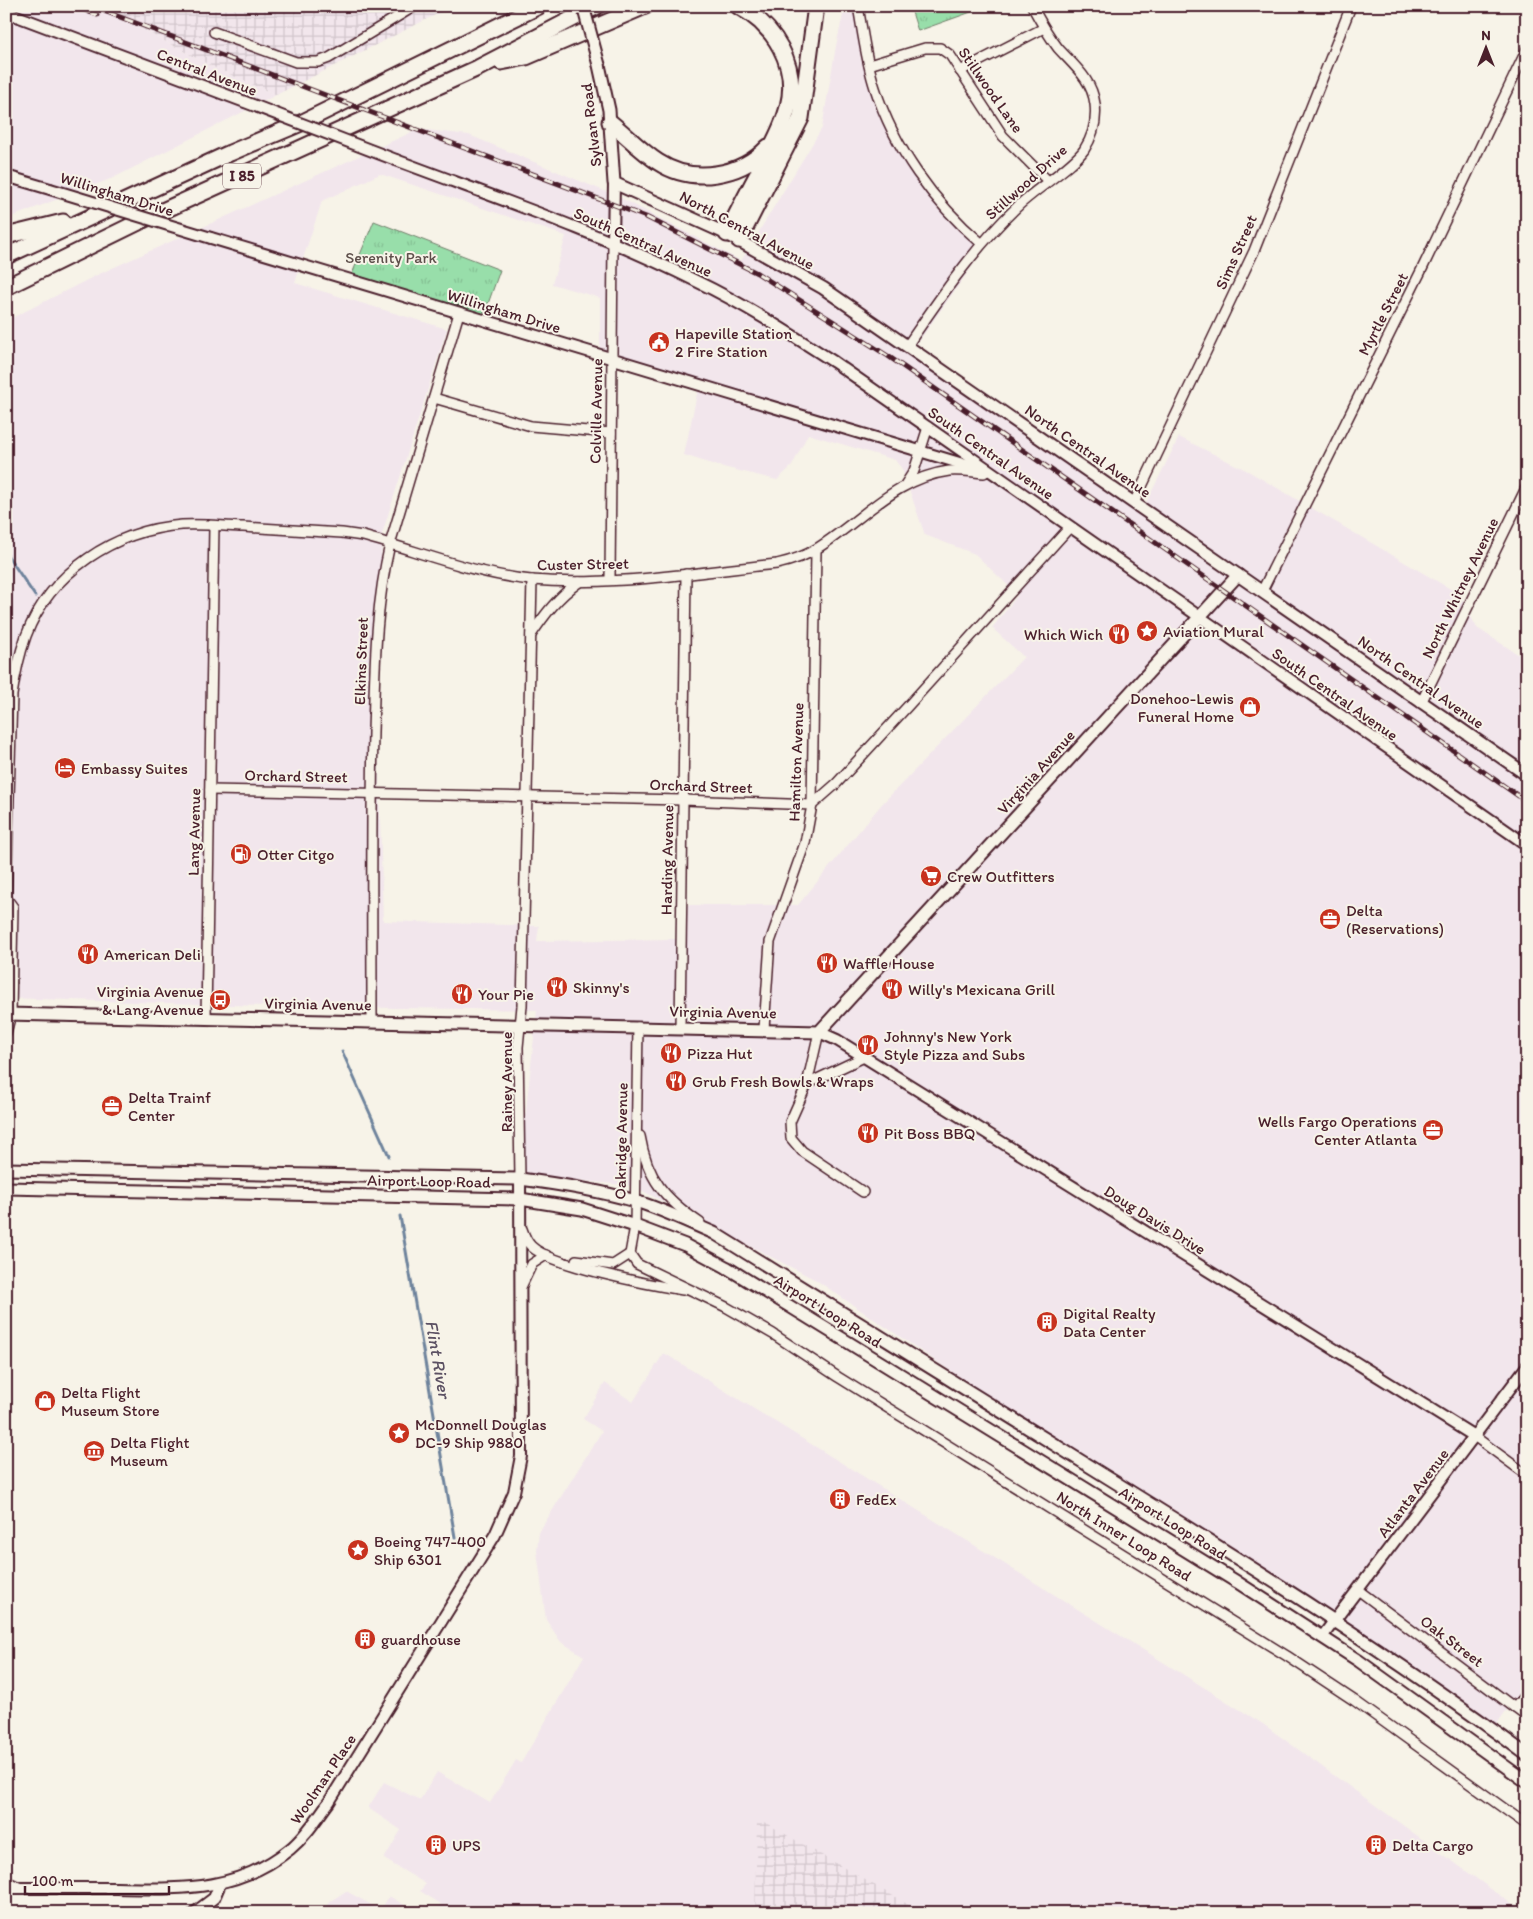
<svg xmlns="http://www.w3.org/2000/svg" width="1533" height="1919" font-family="Itim,sans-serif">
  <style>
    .built { fill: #f2e6ec; fill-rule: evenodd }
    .industrial { fill: url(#industrial-grid) }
    .park { fill: url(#park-tufts); stroke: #717e6a }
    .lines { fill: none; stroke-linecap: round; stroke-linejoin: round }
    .stream { stroke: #6e839c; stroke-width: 3 }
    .minor-casing { stroke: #4a1f2b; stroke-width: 12 }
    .tertiary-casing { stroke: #4a1f2b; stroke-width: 14 }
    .secondary-casing { stroke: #4a1f2b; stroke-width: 15 }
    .motorway-casing { stroke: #4a1f2b; stroke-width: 19 }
    .minor { stroke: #f7f3e8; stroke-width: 9 }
    .tertiary { stroke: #f7f3e8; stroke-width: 10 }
    .secondary { stroke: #f7f3e8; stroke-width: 11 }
    .motorway { stroke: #f7f3e8; stroke-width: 15 }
    .rail-casing { stroke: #4a1f2b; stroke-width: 5 }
    .rail { stroke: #f7f3e8; stroke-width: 3; stroke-dasharray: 9; stroke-linecap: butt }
    .tertiary-bridge-casing { stroke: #4a1f2b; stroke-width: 14; stroke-linecap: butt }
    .secondary-bridge-casing { stroke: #4a1f2b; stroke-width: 15; stroke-linecap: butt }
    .tertiary-bridge { stroke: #f7f3e8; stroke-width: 10 }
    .secondary-bridge { stroke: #f7f3e8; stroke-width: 11 }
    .labels { text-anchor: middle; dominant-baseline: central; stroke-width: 4; stroke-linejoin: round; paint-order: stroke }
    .shield { fill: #f7f3e8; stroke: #7e5f64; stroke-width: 1 }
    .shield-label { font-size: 15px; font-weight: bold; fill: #4a1f2b }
    .street-label { font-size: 16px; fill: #4a1f2b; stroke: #f7f3e8 }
    .park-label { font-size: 16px; fill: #5e4f4b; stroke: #f7f3e8 }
    .poi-label { font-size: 16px; fill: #4a1f2b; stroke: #f7f3e8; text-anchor: start }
    .water-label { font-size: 18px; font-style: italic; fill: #5c5163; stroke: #f7f3e8 }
  </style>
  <defs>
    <pattern id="industrial-grid" width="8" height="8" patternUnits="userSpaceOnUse" patternTransform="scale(1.25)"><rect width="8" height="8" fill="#f2e6ec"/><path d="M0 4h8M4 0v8" fill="none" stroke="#d1c5cb"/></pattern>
    <pattern id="park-tufts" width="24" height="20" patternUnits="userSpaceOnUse" patternTransform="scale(1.25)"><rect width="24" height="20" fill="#98deaa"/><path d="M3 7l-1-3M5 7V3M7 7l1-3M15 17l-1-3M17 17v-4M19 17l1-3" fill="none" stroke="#84be92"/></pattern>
  </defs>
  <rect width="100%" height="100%" fill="#f7f3e8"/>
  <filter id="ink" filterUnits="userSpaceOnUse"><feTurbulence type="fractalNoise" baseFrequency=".02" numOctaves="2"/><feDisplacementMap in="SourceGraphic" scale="10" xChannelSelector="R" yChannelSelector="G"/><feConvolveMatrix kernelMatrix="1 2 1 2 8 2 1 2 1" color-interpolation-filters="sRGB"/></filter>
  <g filter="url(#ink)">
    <!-- built -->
    <g class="built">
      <path d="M6,6H99L213,67L276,95L113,178L6,219Z"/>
      <path d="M845,6H858L887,118L941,204L982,252L916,345L1146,503L1179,437L1248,471L1459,594L1477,628L1527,660V1682L1490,1733L1360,1639L1050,1438L816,1280L633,1186L519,1174L537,1010L266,1006L6,998V321L97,275L419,129L469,135L621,198L741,261L822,128L836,46ZM380,174L566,236L552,284L600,298V350L700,380L684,455L715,465L777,480L792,466L808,434L895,460L902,469L925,535L975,554L1018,595L992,628L1024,657L881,805L798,905H677L676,939L537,941L539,926L383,921L376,679L382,534L447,329L295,283L322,201Z"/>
      <path d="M664,1353L1263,1724L1524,1913H437L441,1904L420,1891L426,1884L384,1859L401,1830L368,1808L384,1782L420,1800L437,1772L490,1803L516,1760L521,1763L584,1656L561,1642L546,1620L537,1551L539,1532L602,1431L583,1419L605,1383L633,1402Z"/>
      <path d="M346,1891L381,1910L389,1896L418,1913H323L329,1902Z"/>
    </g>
    <!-- industrial -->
    <g class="industrial">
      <path d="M99,6H453L276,95L213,67Z"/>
      <path d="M757,1818L923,1913H755Z"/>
    </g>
    <!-- park -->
    <g class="park">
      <path d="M910,6H988L918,31Z"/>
      <path d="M374,221L500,270L484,315L352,274Z"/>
    </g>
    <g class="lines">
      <!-- stream -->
      <g class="stream">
        <path d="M6,553L35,596"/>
        <path d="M342,1051L389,1156"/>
        <path d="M400,1216L455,1537"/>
      </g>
      <!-- minor casing -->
      <g class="minor-casing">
        <g id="minor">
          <path d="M858,6C863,34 866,61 875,88C894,148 934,203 981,243"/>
          <path d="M214,32L296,62H318L329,58L415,6"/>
          <path d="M869,65L925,48H940L950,55L1003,136L1048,181"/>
          <path d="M960,71L1044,28"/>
          <path d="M907,346C941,296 974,248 1017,207C1034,190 1072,167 1084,150C1093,136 1097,120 1095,104C1092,79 1073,65 1058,48C1048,35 1040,21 1032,6"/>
          <path d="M434,398L531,426L611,433"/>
          <path d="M905,485L914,471L928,427"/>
          <path d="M1134,503L1254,251L1351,6"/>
          <path d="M610,580L613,243"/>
          <path d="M1262,591L1422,269L1527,49"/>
          <path d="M531,635C545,614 558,597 579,582"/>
          <path d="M1421,703L1527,486"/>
          <path d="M210,790L683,800L812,805L836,784L907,707L1070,527"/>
          <path d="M6,901L12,695C15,675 19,656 26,636C50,572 115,530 182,525C202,524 223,526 243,527C276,529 309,531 342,533L363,536C418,551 474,574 531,580C612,587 696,572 777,564C790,561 804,557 816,549C860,522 895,478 949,471C960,470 973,472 984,473"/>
          <path d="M206,1018L214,526"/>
          <path d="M372,1021C372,925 371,829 373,732C375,667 375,608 390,544L459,313"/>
          <path d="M680,1028L686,574"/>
          <path d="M764,1029L770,942L805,843L812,805L816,550"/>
          <path d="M819,1032L807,1084L790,1122L791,1138L802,1151L863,1192"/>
          <path d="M6,1033L11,1014L13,907L7,899"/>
          <path d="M807,1084L864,1057"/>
          <path d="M640,1136C647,1179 665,1199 700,1223"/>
          <path d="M520,1179L518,1047L522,1006L532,580"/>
          <path d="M522,1229C524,1235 526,1241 531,1246C551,1266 652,1285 683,1290"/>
          <path d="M630,1254L637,1264L726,1307L773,1334L838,1377L1287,1656L1355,1701L1527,1825"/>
          <path d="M630,1254L635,1226L638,1027"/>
          <path d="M576,1260L613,1265L630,1254"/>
          <path d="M522,1285L532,1264L546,1255"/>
          <path d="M1474,1436L1527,1475"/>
          <path d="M1358,1590L1527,1717"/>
          <path d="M1515,1708L1527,1692"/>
          <path d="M6,1881L21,1888"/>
        </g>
      </g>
      <!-- tertiary casing -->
      <g class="tertiary-casing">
        <g id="tertiary">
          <path d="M6,12L245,102"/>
          <path d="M396,160C497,198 600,233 696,281C744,304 789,333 834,362L1527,845"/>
          <path d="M6,176L50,189"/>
          <path d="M211,238L986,471"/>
          <path d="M613,243L614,183"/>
          <path d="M819,1032L837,1040L1474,1436"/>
          <path d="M1322,1637L1527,1366"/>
          <path d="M6,1888C43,1888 80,1888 117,1888C181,1889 237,1892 290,1849C306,1836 317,1818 329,1802L495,1535L514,1492L521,1456L520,1179"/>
          <path d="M194,1913L214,1898L220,1884"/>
        </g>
      </g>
      <!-- secondary casing -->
      <g class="secondary-casing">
        <g id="secondary">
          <path d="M599,65L609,110L614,183L727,234L823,288L1527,775"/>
          <path d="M6,1014L819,1032L1238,575"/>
          <path d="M6,1169L520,1179C559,1184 598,1190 635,1201C662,1209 688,1222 714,1233C846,1315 978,1397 1110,1479C1252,1567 1393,1655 1527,1755"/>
          <path d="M6,1188L520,1199L582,1209L635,1226L685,1245L726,1267L1237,1582L1359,1661L1527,1782"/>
        </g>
      </g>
      <!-- motorway casing -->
      <g class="motorway-casing">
        <g id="motorway">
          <path d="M501,62L526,57L645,6"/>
          <path d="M610,122C626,135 641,151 658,162C693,185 741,176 768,147"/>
          <path d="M727,234C738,211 750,188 762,166C771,147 783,128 788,107C799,65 774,25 738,6"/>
          <path d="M6,236L63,222"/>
          <path d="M739,240L801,118L816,6"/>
          <path d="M6,256L230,153L301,123L539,6"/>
          <path d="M6,287L147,218L478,68L597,6"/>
        </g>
      </g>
      <!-- minor -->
      <use href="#minor" class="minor"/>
      <!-- tertiary -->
      <use href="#tertiary" class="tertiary"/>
      <!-- secondary -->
      <use href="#secondary" class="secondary"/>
      <!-- motorway -->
      <use href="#motorway" class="motorway"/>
      <!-- rail casing -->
      <g class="rail-casing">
        <g id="rail">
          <path d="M74,6L97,15"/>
          <path d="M91,6L646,217L757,273L888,356L1527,802"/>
        </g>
      </g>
      <!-- rail -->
      <use href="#rail" class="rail"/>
      <!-- tertiary-bridge casing -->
      <g class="tertiary-bridge-casing">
        <g id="tertiary-bridge">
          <path d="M245,102L396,160"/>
          <path d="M50,189L211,238"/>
        </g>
      </g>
      <!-- secondary-bridge casing -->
      <g class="secondary-bridge-casing">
        <path id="secondary-bridge" d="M583,6L599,65"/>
      </g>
      <!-- tertiary-bridge -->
      <use href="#tertiary-bridge" class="tertiary-bridge"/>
      <!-- secondary-bridge -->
      <use href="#secondary-bridge" class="secondary-bridge"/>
    </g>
  </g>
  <!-- icons -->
  <defs>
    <g id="civic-disc" transform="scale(1.125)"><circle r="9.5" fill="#c8321e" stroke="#f7f3e8"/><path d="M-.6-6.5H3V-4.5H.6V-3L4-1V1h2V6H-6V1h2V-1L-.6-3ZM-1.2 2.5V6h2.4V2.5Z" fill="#fff"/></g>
    <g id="sight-disc" transform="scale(1.125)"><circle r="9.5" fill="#c8321e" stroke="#f7f3e8"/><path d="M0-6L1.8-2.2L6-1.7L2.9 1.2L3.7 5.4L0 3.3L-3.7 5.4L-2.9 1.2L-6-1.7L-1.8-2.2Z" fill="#fff"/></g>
    <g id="restaurant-disc" transform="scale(1.125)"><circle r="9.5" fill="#c8321e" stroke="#f7f3e8"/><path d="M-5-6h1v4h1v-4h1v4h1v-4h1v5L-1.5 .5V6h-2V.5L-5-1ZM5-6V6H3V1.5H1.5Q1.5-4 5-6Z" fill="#fff"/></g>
    <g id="shop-disc" transform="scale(1.125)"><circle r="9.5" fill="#c8321e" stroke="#f7f3e8"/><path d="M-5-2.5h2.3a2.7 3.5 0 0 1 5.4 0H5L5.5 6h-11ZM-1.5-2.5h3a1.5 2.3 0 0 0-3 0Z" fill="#fff"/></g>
    <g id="hotel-disc" transform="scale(1.125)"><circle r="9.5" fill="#c8321e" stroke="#f7f3e8"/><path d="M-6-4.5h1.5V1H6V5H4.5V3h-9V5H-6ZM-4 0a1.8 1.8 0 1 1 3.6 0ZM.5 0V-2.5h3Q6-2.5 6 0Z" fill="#fff"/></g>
    <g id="fuel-disc" transform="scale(1.125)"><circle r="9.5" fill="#c8321e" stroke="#f7f3e8"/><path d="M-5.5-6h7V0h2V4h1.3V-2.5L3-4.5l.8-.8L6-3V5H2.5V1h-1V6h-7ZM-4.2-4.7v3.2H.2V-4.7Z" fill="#fff"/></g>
    <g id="supermarket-disc" transform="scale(1.125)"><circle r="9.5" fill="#c8321e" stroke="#f7f3e8"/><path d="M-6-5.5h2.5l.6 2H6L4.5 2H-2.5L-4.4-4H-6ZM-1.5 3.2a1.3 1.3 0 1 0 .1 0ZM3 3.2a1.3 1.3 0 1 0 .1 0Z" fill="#fff"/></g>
    <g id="office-disc" transform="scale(1.125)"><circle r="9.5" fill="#c8321e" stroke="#f7f3e8"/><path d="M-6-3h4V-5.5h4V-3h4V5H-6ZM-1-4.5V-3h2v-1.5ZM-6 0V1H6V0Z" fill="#fff"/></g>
    <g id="bus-disc" transform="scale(1.125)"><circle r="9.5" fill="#c8321e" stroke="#f7f3e8"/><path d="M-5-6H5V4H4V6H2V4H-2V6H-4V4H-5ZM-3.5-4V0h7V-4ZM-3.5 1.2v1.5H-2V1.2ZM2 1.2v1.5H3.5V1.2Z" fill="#fff"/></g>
    <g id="building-disc" transform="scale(1.125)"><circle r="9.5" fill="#c8321e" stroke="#f7f3e8"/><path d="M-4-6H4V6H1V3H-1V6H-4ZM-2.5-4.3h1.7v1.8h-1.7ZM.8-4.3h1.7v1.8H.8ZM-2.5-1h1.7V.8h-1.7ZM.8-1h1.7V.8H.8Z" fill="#fff"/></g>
    <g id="museum-disc" transform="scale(1.125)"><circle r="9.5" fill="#c8321e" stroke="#f7f3e8"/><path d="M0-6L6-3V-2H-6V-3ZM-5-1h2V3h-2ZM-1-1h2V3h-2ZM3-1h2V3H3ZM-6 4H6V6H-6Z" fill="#fff"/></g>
  </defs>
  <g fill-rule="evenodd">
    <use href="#civic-disc" x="659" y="342"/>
    <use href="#sight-disc" x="1147" y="631"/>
    <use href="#restaurant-disc" x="1119" y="634"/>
    <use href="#shop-disc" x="1250" y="707"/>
    <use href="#hotel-disc" x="65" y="768"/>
    <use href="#fuel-disc" x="241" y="854"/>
    <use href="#supermarket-disc" x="931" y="876"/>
    <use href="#office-disc" x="1330" y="919"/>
    <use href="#restaurant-disc" x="88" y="954"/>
    <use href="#restaurant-disc" x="827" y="963"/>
    <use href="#restaurant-disc" x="557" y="987"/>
    <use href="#restaurant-disc" x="892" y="989"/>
    <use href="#restaurant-disc" x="462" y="994"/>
    <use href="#bus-disc" x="220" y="1000"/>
    <use href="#restaurant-disc" x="868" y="1045"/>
    <use href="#restaurant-disc" x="671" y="1053"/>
    <use href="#restaurant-disc" x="676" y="1081"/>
    <use href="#office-disc" x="112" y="1106"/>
    <use href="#office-disc" x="1433" y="1130"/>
    <use href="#restaurant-disc" x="868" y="1133"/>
    <use href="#building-disc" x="1047" y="1322"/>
    <use href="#shop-disc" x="45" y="1401"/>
    <use href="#sight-disc" x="399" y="1433"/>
    <use href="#museum-disc" x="94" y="1451"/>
    <use href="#building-disc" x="840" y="1499"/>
    <use href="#sight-disc" x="358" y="1550"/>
    <use href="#building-disc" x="365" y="1639"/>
    <use href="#building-disc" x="436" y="1845"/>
    <use href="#building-disc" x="1376" y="1845"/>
  </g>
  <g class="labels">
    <!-- shield labels -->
    <rect class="shield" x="223" y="163.5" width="38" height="25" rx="4"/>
    <g class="shield-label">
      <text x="242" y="176">I 85</text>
    </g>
    <!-- street labels -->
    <g class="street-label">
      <text transform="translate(207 72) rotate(21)">Central Avenue</text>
      <text transform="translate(991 90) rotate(55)">Stillwood Lane</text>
      <text transform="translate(591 125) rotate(-97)">Sylvan Road</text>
      <text transform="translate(1026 182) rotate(-42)">Stillwood Drive</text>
      <text transform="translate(117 194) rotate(17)">Willingham Drive</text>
      <text transform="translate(747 230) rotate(28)">North Central Avenue</text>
      <text transform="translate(643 242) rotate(24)">South Central Avenue</text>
      <text transform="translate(1236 252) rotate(-66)">Sims Street</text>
      <text transform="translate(504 311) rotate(17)">Willingham Drive</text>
      <text transform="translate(1383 314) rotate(-63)">Myrtle Street</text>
      <text transform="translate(596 411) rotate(-89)">Colville Avenue</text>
      <text transform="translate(1088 451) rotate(35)">North Central Avenue</text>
      <text transform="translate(991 453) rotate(35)">South Central Avenue</text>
      <text transform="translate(583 564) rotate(-1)">Custer Street</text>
      <text transform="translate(1460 588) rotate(-64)">North Whitney Avenue</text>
      <text transform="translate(361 661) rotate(-88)">Elkins Street</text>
      <text transform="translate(1421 682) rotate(35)">North Central Avenue</text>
      <text transform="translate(1335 694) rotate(35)">South Central Avenue</text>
      <text transform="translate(796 762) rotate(-88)">Hamilton Avenue</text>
      <text transform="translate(1036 772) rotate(-48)">Virginia Avenue</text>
      <text transform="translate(296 776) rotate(1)">Orchard Street</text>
      <text transform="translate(701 786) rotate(2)">Orchard Street</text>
      <text transform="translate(194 832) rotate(-89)">Lang Avenue</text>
      <text transform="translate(667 860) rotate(-89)">Harding Avenue</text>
      <text transform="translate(318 1004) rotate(1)">Virginia Avenue</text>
      <text transform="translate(723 1012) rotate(1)">Virginia Avenue</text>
      <text transform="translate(506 1082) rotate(-90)">Rainey Avenue</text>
      <text transform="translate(621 1141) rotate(-89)">Oakridge Avenue</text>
      <text transform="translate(429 1181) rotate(1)">Airport Loop Road</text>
      <text transform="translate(1155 1220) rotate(32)">Doug Davis Drive</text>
      <text transform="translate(828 1311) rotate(32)">Airport Loop Road</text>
      <text transform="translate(1413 1493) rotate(-53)">Atlanta Avenue</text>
      <text transform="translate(1173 1523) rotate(32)">Airport Loop Road</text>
      <text transform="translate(1124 1536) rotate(32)">North Inner Loop Road</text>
      <text transform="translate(1452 1641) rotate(37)">Oak Street</text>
      <text transform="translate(323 1779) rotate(-56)">Woolman Place</text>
    </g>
    <!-- park labels -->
    <g class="park-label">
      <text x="391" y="257">Serenity Park</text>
    </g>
    <!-- poi labels -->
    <g class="poi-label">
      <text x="675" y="333">Hapeville Station<tspan x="675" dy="18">2 Fire Station</tspan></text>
      <text x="1163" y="631">Aviation Mural</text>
      <text x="1103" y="634" text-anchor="end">Which Wich</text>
      <text x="1234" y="698" text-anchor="end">Donehoo-Lewis<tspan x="1234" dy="18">Funeral Home</tspan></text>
      <text x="81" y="768">Embassy Suites</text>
      <text x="257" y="854">Otter Citgo</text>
      <text x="947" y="876">Crew Outfitters</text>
      <text x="1346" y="910">Delta<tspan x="1346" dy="18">(Reservations)</tspan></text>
      <text x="104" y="954">American Deli</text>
      <text x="843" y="963">Waffle House</text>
      <text x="573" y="987">Skinny's</text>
      <text x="908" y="989">Willy's Mexicana Grill</text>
      <text x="204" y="991" text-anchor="end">Virginia Avenue<tspan x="204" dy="18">&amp; Lang Avenue</tspan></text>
      <text x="478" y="994">Your Pie</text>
      <text x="884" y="1036">Johnny's New York<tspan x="884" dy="18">Style Pizza and Subs</tspan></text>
      <text x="687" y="1053">Pizza Hut</text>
      <text x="692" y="1081">Grub Fresh Bowls &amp; Wraps</text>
      <text x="128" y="1097">Delta Trainf<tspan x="128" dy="18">Center</tspan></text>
      <text x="1417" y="1121" text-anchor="end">Wells Fargo Operations<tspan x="1417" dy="18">Center Atlanta</tspan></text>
      <text x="884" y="1133">Pit Boss BBQ</text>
      <text x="1063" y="1313">Digital Realty<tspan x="1063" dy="18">Data Center</tspan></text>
      <text x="61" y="1392">Delta Flight<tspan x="61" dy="18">Museum Store</tspan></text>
      <text x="415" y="1424">McDonnell Douglas<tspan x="415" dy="18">DC-9 Ship 9880</tspan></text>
      <text x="110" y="1442">Delta Flight<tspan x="110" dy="18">Museum</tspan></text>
      <text x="856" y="1499">FedEx</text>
      <text x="374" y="1541">Boeing 747-400<tspan x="374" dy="18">Ship 6301</tspan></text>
      <text x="381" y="1639">guardhouse</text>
      <text x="452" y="1845">UPS</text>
      <text x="1392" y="1845">Delta Cargo</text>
    </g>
    <!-- water labels -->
    <g class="water-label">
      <text transform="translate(438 1359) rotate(80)">Flint River</text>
    </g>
  </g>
  <!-- margin -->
  <rect width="1533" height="1919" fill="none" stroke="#f7f3e8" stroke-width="25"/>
  <rect x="12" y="12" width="1508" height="1894" fill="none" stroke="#4a1f2b" stroke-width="2" filter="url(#ink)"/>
  <!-- north arrow -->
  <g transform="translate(1486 48)" stroke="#f7f3e8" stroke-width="4" paint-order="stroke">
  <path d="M0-4L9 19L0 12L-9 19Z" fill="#4a1f2b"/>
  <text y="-8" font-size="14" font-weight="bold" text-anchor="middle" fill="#4a1f2b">N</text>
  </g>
  <!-- scale -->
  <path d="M25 1886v8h144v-8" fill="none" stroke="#4a1f2b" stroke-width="2.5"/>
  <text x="32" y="1886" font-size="15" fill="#4a1f2b" stroke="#f7f3e8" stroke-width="4" paint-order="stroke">100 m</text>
</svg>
